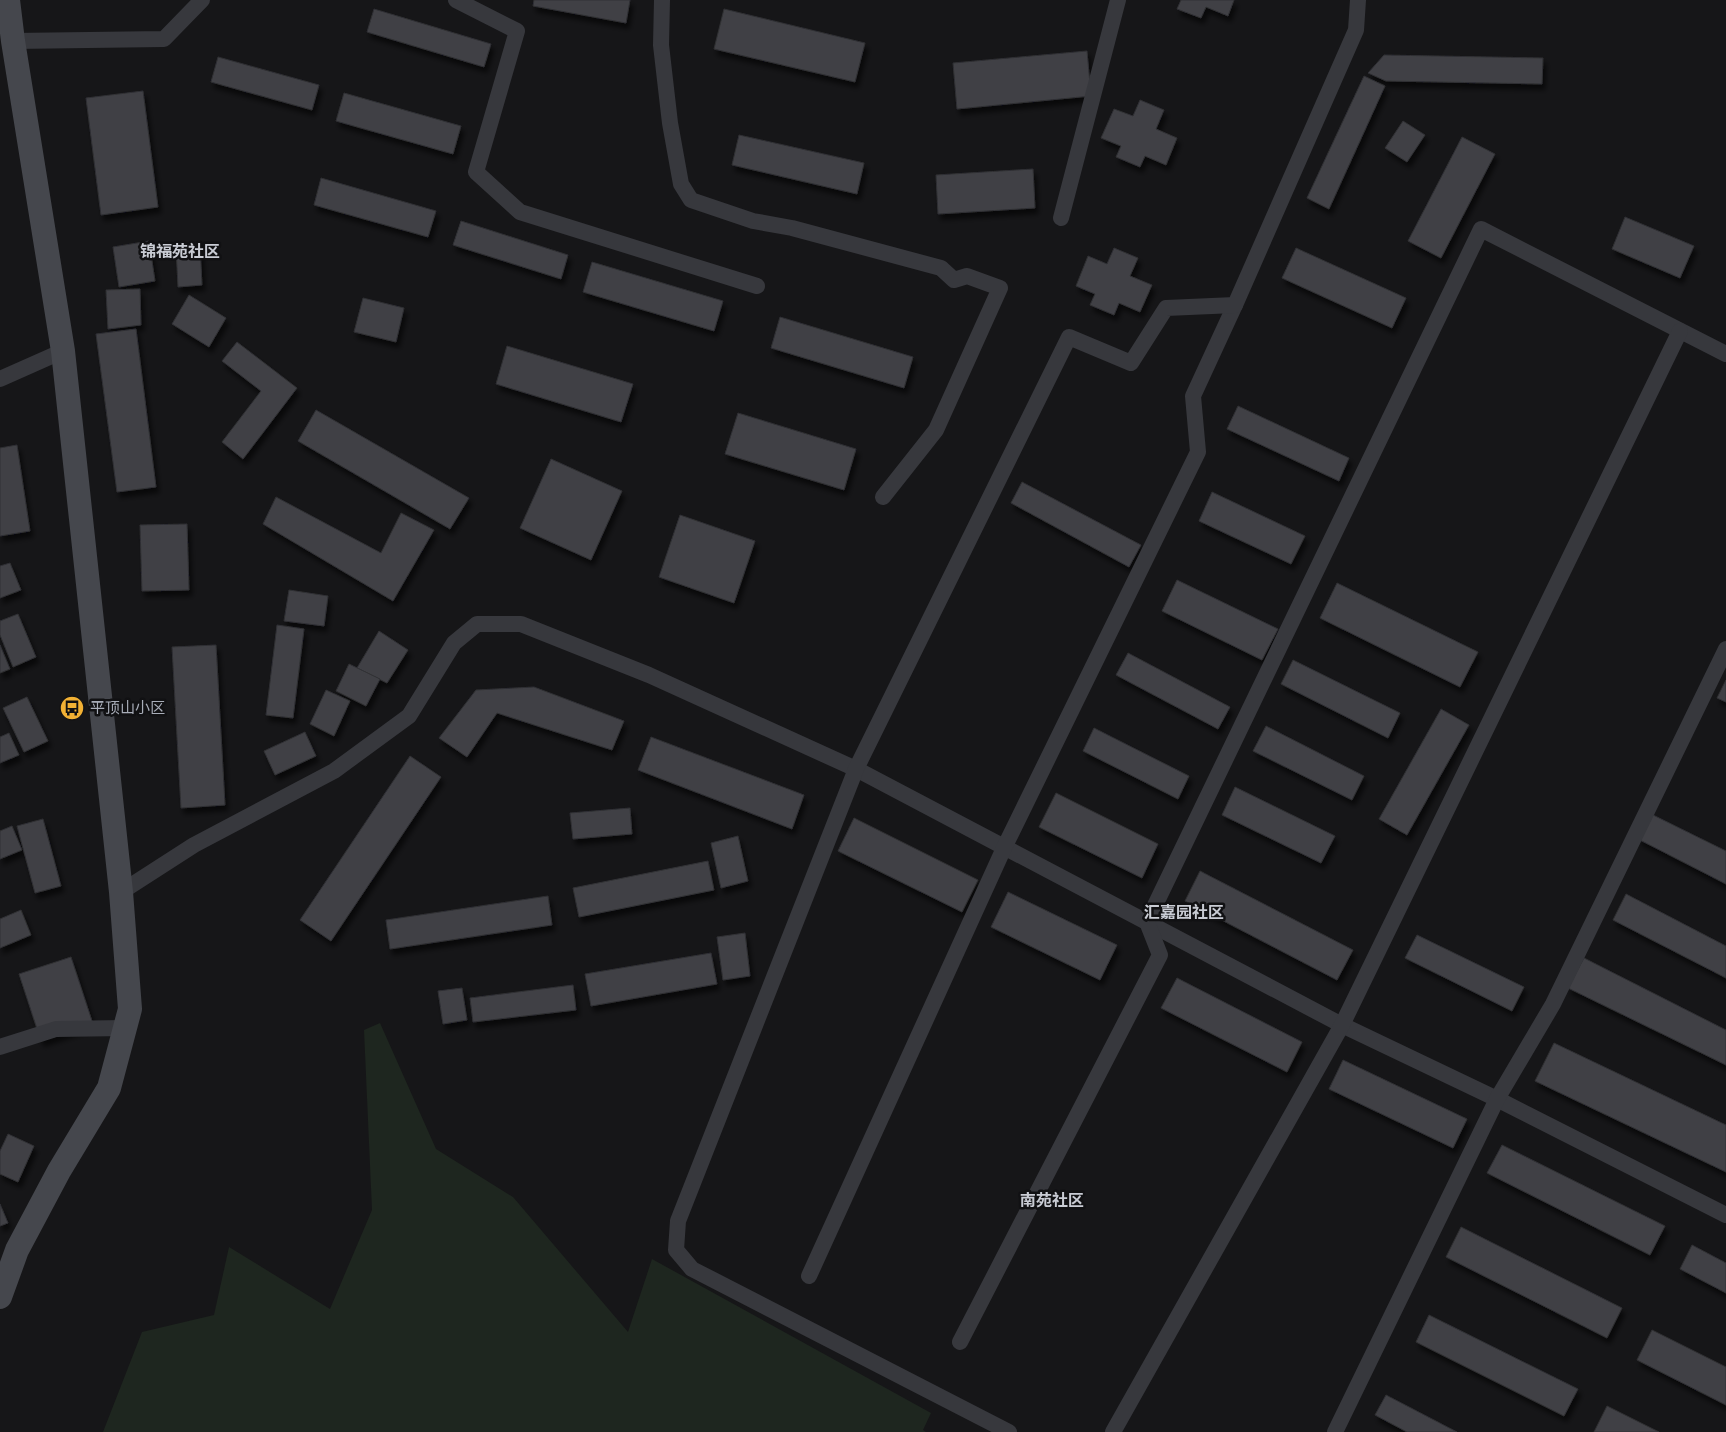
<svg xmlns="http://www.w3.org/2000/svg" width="1726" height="1432" font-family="Rubik,'Noto Sans SC',sans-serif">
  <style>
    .green { fill: #1e261f }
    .building { fill: #404145; stroke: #303034; filter: url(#shadow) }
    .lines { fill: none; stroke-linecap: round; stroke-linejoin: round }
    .street { stroke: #37383d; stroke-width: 16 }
    .secondary { stroke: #45474d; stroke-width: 24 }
    .labels { text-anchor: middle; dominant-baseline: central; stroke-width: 5; stroke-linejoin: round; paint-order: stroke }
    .poi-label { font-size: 15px; fill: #a8adb8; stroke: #111113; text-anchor: start }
    .neighbourhood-label { font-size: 16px; font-weight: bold; fill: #c9ccd4; stroke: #111113 }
  </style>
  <defs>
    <filter id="shadow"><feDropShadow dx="3" dy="5.5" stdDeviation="2.5" flood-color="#0009"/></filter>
  </defs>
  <rect width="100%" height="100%" fill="#161618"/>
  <!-- green -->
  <path class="green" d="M380,1023L436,1149L513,1197L628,1332L652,1259L931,1413L923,1430L926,1432H103L142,1332L214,1315L229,1247L330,1309L372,1210L364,1030Z"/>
  <!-- building -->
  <g class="building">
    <path d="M534,0H630L626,23L533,6Z"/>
    <path d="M1181,0H1234L1228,16L1206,7L1201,18L1177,9Z"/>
    <path d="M374,9L491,44L484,67L367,32Z"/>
    <path d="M724,9L865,43L855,82L714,49Z"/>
    <path d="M1087,51L1091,96L957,109L953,63Z"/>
    <path d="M1384,55L1543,58L1542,84L1386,81L1368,73Z"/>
    <path d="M218,57L319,85L312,110L211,82Z"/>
    <path d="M1364,76L1385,86L1329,209L1307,198Z"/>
    <path d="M143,91L158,207L101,215L86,98Z"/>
    <path d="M344,93L461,126L453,154L336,121Z"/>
    <path d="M1140,100L1164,110L1156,129L1177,138L1166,165L1145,156L1140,167L1116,157L1121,146L1101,138L1114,109L1133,116Z"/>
    <path d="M1403,121L1425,135L1407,162L1385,148Z"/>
    <path d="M739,135L864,163L857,194L732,165Z"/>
    <path d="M1462,137L1495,154L1441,258L1408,241Z"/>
    <path d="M1033,169L1035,208L938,214L936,175Z"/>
    <path d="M321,178L436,211L428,237L314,205Z"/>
    <path d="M1625,217L1694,246L1680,278L1612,249Z"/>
    <path d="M461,221L568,255L561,279L453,245Z"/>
    <path d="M149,241L155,281L119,287L113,247Z"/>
    <path d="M200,246L202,285L178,287L176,247Z"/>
    <path d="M1114,248L1138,258L1130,276L1152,285L1140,312L1119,303L1114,315L1090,305L1095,294L1076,286L1088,256L1107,264Z"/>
    <path d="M1296,248L1406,298L1392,328L1282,278Z"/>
    <path d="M592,262L723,301L714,331L583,292Z"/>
    <path d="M140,289L141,325L108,329L106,290Z"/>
    <path d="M189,295L226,318L209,347L172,324Z"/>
    <path d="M363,298L404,308L396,342L354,332Z"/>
    <path d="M780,317L913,357L904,388L771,348Z"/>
    <path d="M136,329L156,487L117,492L96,334Z"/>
    <path d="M237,342L297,388L243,459L222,442L261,391L222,361Z"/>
    <path d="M507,346L633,384L621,422L496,384Z"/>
    <path d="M1238,406L1349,458L1339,481L1227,429Z"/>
    <path d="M316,410L469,498L450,529L298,441Z"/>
    <path d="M738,413L856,449L844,490L725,454Z"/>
    <path d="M17,445L30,531L0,536V448Z"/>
    <path d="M551,459L622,491L591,560L520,528Z"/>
    <path d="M1022,482L1141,545L1129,567L1011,503Z"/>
    <path d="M1212,492L1305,536L1291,564L1199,521Z"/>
    <path d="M276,497L381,553L401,513L434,530L393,601L263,524Z"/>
    <path d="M680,515L755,541L734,603L659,577Z"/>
    <path d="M187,524L189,590L142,591L140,525Z"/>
    <path d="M10,563L21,590L0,598V566Z"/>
    <path d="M1177,580L1278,629L1262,660L1162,611Z"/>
    <path d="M1337,583L1478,652L1460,687L1320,618Z"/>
    <path d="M289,590L328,596L324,626L284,621Z"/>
    <path d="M18,614L36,657L13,667L0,635V621Z"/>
    <path d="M277,625L304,629L293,718L266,715Z"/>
    <path d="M379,631L408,650L387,683L357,668Z"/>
    <path d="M0,645L10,669L0,673Z"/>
    <path d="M216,645L225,805L181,808L172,647Z"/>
    <path d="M1128,653L1230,707L1218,729L1116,675Z"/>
    <path d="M1293,660L1400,713L1388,738L1281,684Z"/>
    <path d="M349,664L380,679L366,706L336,691Z"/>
    <path d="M1726,680V702L1717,698Z"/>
    <path d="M534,687L624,721L612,750L497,713L467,757L439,738L476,690Z"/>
    <path d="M326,690L350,701L334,736L310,724Z"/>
    <path d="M27,697L48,741L24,752L3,708Z"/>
    <path d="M1441,709L1469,725L1407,835L1379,819Z"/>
    <path d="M1266,726L1364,776L1352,800L1253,751Z"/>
    <path d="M1094,728L1189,776L1178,799L1083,751Z"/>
    <path d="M305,732L316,756L275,775L264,751Z"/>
    <path d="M9,733L19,755L0,763V737Z"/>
    <path d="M651,737L804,795L792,829L638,770Z"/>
    <path d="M410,756L441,777L331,941L300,920Z"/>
    <path d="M1235,787L1335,836L1321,863L1222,815Z"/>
    <path d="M1056,793L1158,844L1142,878L1039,827Z"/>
    <path d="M630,808L632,834L573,839L570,813Z"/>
    <path d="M1651,814L1726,851V884L1638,839Z"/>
    <path d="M854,818L978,880L962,912L838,851Z"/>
    <path d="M43,819L61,886L35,893L17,826Z"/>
    <path d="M12,826L22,850L0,859V831Z"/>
    <path d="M738,836L748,881L721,888L711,843Z"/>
    <path d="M708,861L714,890L579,917L573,888Z"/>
    <path d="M1200,871L1353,950L1337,980L1185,901Z"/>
    <path d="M1008,892L1117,945L1100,980L991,927Z"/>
    <path d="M1626,894L1726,946V978L1613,920Z"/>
    <path d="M548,896L552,925L390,949L386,920Z"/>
    <path d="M21,910L31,935L0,948V919Z"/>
    <path d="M745,933L750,976L723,980L717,937Z"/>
    <path d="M1417,935L1524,987L1512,1011L1405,958Z"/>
    <path d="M711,953L717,984L591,1006L585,974Z"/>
    <path d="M71,957L93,1024L41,1041L19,974Z"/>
    <path d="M1584,958L1726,1030V1065L1568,988Z"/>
    <path d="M1177,978L1302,1042L1287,1072L1161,1008Z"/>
    <path d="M573,985L576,1010L473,1022L470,998Z"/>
    <path d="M462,988L467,1020L443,1024L438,991Z"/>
    <path d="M1554,1043L1726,1125V1172L1535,1081Z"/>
    <path d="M1343,1060L1467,1119L1453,1148L1329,1089Z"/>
    <path d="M8,1134L34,1146L18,1182L0,1174V1151Z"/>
    <path d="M1502,1145L1665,1226L1650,1255L1487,1173Z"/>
    <path d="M0,1204L8,1223L0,1226Z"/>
    <path d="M1461,1227L1622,1308L1607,1338L1446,1257Z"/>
    <path d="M1692,1245L1726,1263V1293L1680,1269Z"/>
    <path d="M1429,1315L1578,1389L1564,1416L1416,1342Z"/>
    <path d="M1652,1330L1726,1367V1405L1637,1360Z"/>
    <path d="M1386,1395L1457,1432H1407L1375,1415Z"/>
    <path d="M1607,1406L1659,1432H1594Z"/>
  </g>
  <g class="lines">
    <!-- street -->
    <g class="street">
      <path d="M456,0L517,31L476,172L520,212L757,286"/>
      <path d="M662,0L661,45L670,123L681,184L691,200L753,221L792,228L941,268L954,280L967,276L1000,288L936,430L883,497"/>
      <path d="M13,41L164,39L202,0"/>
      <path d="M1061,218L1118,0"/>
      <path d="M0,379L63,351"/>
      <path d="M121,892L194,845L334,771L409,716L454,643L477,624H521L649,675L856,769L1342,1025L1497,1099L1726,1215"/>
      <path d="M0,1047L56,1029L125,1028"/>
      <path d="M809,1276L1004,848L1198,452L1193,396L1235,305"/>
      <path d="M960,1342L1160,955L1147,922L1481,229L1726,354"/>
      <path d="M1009,1432L692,1269L676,1250L678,1221L856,769L1069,337L1131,363L1166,308L1235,305L1356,30L1358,0"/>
      <path d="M1113,1432L1342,1025L1680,331"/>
      <path d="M1335,1432L1497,1099L1553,1004L1726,649"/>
    </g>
    <!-- secondary -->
    <path class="secondary" d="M0,1297L17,1250L59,1171L109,1088L130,1009L121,892L63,351L13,41L8,0"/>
  </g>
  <!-- icons -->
  <defs>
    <g id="bus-disc" transform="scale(1.25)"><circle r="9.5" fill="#f2b134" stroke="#111113"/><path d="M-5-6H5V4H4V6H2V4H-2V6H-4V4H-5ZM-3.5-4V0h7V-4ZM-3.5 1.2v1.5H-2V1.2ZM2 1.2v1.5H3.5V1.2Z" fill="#111"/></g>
  </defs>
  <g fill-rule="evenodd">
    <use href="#bus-disc" x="72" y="708"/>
  </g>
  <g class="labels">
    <!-- poi labels -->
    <g class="poi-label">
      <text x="90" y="708">平顶山小区</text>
    </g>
    <!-- neighbourhood labels -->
    <g class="neighbourhood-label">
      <text x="180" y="251">锦福苑社区</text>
      <text x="1184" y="912">汇嘉园社区</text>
      <text x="1052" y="1200">南苑社区</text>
    </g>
  </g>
</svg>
